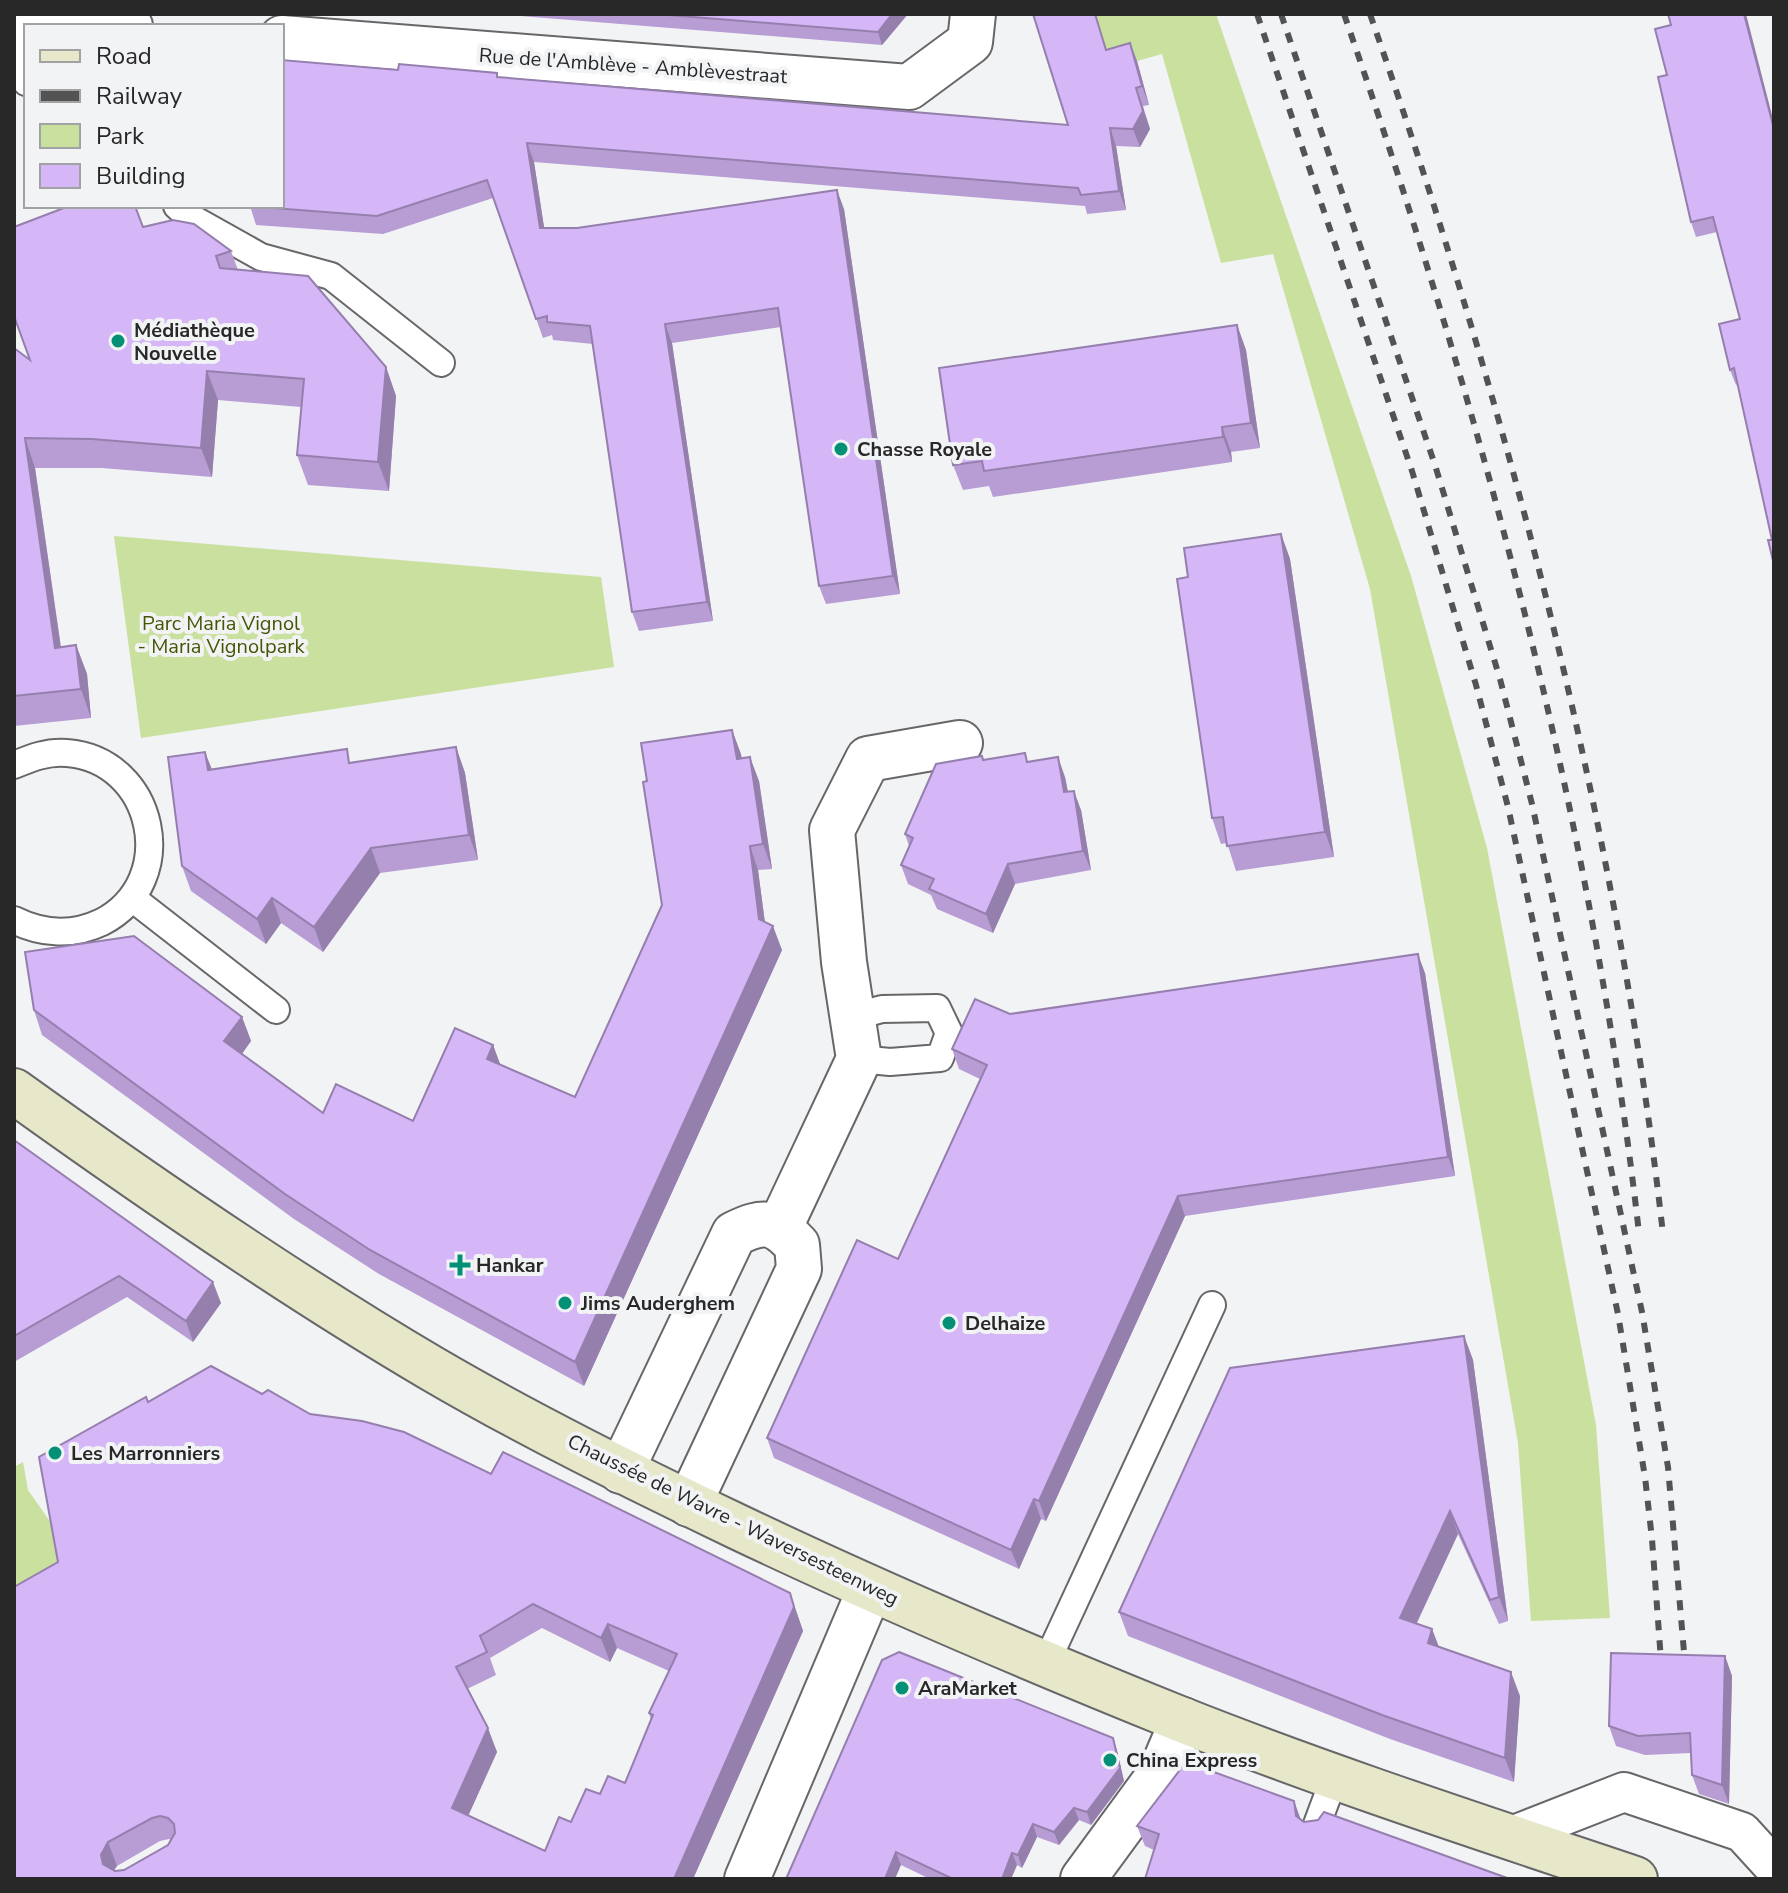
<svg xmlns="http://www.w3.org/2000/svg" width="1788" height="1893" font-family="'Nunito Sans',sans-serif">
  <style>
    .green { fill: #cae09e }
    .lines { fill: none; stroke-linecap: round; stroke-linejoin: round }
    .service-casing { stroke: #676769; stroke-width: 30 }
    .pedestrian-casing { stroke: #676769; stroke-width: 42 }
    .minor-casing { stroke: #676769; stroke-width: 48 }
    .secondary-casing { stroke: #676769; stroke-width: 48 }
    .service { stroke: #fff; stroke-width: 26 }
    .pedestrian { stroke: #fff; stroke-width: 38 }
    .minor { stroke: #fff; stroke-width: 44 }
    .secondary { stroke: #e7e7ca; stroke-width: 44 }
    .rail { stroke: #535354; stroke-width: 6; stroke-dasharray: 10 10; stroke-linecap: butt }
    .wall { fill: #b79dd4; fill-rule: evenodd }
    .shaded-wall { fill: #957fad }
    .building { fill: #d5b6f7; stroke: #957fad; stroke-width: 2; fill-rule: evenodd }
    .poi-dot { fill: #048f77; stroke: #f2f3f5; stroke-width: 3 }
    .labels { text-anchor: middle; dominant-baseline: central; stroke-width: 8; stroke-linejoin: round; paint-order: stroke }
    .street-label { font-size: 20px; fill: #282829; stroke: #f2f3f5 }
    .poi-label { font-size: 20px; font-weight: bold; fill: #282829; stroke: #f2f3f5; text-anchor: start }
    .park-label { font-size: 20px; fill: #435606; stroke: #f2f3f5 }
  </style>
  <rect width="100%" height="100%" fill="#f2f3f5"/>
  <!-- green -->
  <g class="green">
    <path d="M1095,14H1216L1411,576L1487,848L1596,1425L1610,1618L1531,1621L1518,1443L1370,589L1273,254L1221,263L1162,54L1109,69Z"/>
    <path d="M114,536L601,577L614,667L141,738Z"/>
    <path d="M23,1462L28,1490L56,1530L67,1585L14,1615V1467Z"/>
  </g>
  <g class="lines">
    <!-- service casing -->
    <g class="service-casing">
      <g id="service">
        <path d="M14,46L26,82"/>
        <path d="M177,206L188,216L261,257L331,276L441,363"/>
        <path d="M14,765C31,758 48,751 67,753C155,760 181,881 102,922C73,936 42,934 14,920"/>
        <path d="M132,898L276,1010"/>
        <path d="M852,1017L882,1009L937,1008L949,1033L940,1058L890,1062L859,1059"/>
        <path d="M1046,1663L1212,1305"/>
        <path d="M1316,1827L1335,1776"/>
      </g>
    </g>
    <!-- pedestrian casing -->
    <g class="pedestrian-casing">
      <path id="pedestrian" d="M1509,1837L1624,1792L1742,1832L1774,1867"/>
    </g>
    <!-- minor casing -->
    <g class="minor-casing">
      <g id="minor">
        <path d="M14,17L130,26"/>
        <path d="M282,38L909,87L970,42L973,14"/>
        <path d="M780,1227L859,1059L844,962L832,830L868,759L960,743"/>
        <path d="M621,1471L734,1234C765,1219 774,1221 797,1245L799,1269L689,1504"/>
        <path d="M747,1879L870,1589"/>
        <path d="M1083,1879L1160,1774L1183,1720"/>
      </g>
    </g>
    <!-- secondary casing -->
    <g class="secondary-casing">
      <path id="secondary" d="M14,1091C149,1188 287,1283 431,1368C530,1426 634,1477 738,1527C883,1596 1031,1659 1180,1719C1329,1778 1483,1828 1635,1879"/>
    </g>
    <!-- service -->
    <use href="#service" class="service"/>
    <!-- pedestrian -->
    <use href="#pedestrian" class="pedestrian"/>
    <!-- minor -->
    <use href="#minor" class="minor"/>
    <!-- secondary -->
    <use href="#secondary" class="secondary"/>
    <!-- rail -->
    <g class="rail">
      <path d="M1257,14L1412,471L1476,685L1508,807L1618,1314L1645,1477L1652,1539L1662,1674"/>
      <path d="M1281,14L1435,465L1500,679L1532,804L1642,1312L1668,1467L1686,1675"/>
      <path d="M1344,14C1482,413 1591,813 1639,1233"/>
      <path d="M1370,14C1508,411 1616,816 1663,1234"/>
    </g>
  </g>
  <!-- wall -->
  <g class="wall">
    <path d="M497,14H908L882,45Z"/>
    <path d="M1746,14L1772,540L1738,384L1736,385L1730,370L1740,319L1717,232L1696,237L1691,222L1667,75L1671,25Z"/>
    <path d="M1130,43L1137,61L1149,105L1143,106L1150,129L1140,147L1116,146L1126,210L1087,214L1085,206L534,162L544,228H577L844,209L900,594L826,604L819,586L781,327L672,343L713,621L639,631L632,612L593,344L553,340L552,335L543,338L493,198L383,234L256,225L250,206L398,70L497,73L498,78L1068,125L1107,50Z"/>
    <path d="M143,227L231,251L238,270L386,367L396,396L389,491L308,485L297,455L301,407L218,400L212,477L102,468H35L61,647L76,645L87,674L91,718L14,726V348L30,360Z"/>
    <path d="M1237,325L1246,350L1260,448L1231,452L1232,462L993,497L989,486L963,490L953,465Z"/>
    <path d="M1281,534L1290,559L1334,857L1236,871L1227,843L1221,844L1212,818L1188,577Z"/>
    <path d="M732,730L742,758L759,781L772,869L758,870L765,922L782,950L584,1386L379,1274L294,1219L42,1035L34,1010L242,1017L251,1041L242,1054L323,1113L413,1121L493,1045L500,1065L575,1097L662,905L647,781Z"/>
    <path d="M456,747L465,773L478,860L380,873L323,952L281,923L266,944L191,891L182,866L212,769L352,762Z"/>
    <path d="M983,760L1029,762L1065,777L1068,791L1081,810L1091,870L1015,884L993,933L937,909L931,895L908,884L901,865L909,846L905,834Z"/>
    <path d="M1425,973L1455,1176L1185,1216L1046,1521L1041,1519L1019,1569L774,1458L767,1438L898,1259L980,1079L959,1069L952,1049L1010,1014Z"/>
    <path d="M14,1140L221,1303L193,1342L127,1297L14,1362Z"/>
    <path d="M1464,1336L1473,1360L1508,1621L1499,1624L1458,1534L1417,1623L1432,1629L1438,1647L1520,1696L1514,1782L1390,1739L1128,1636L1119,1612Z"/>
    <path d="M262,1394L310,1414L491,1474L790,1593L803,1631L693,1879H14L58,1562L148,1402ZM542,1628L610,1662L617,1648L669,1671L649,1713L651,1720L625,1783L600,1794L545,1851L468,1815L497,1752L467,1689L496,1675L490,1658ZM169,1839L171,1840L168,1845L124,1870L115,1871L114,1870L117,1866L160,1841Z"/>
    <path d="M1725,1656L1732,1676L1729,1804L1699,1794L1692,1775L1691,1753L1645,1755L1616,1746L1609,1726Z"/>
    <path d="M1113,1738L1117,1751L1124,1781L1091,1825L1079,1820L1059,1845L1037,1837L1022,1868L1017,1865L1011,1879H930L901,1865L786,1879Z"/>
    <path d="M1294,1801L1301,1820L1304,1822L1154,1850L1145,1846L1137,1826Z"/>
  </g>
  <!-- shaded-wall -->
  <g class="shaded-wall">
    <path d="M892,14H908L882,45L878,32Z"/>
    <path d="M1744,14H1746L1774,123V129Z"/>
    <path d="M1130,43L1137,61L1149,105L1142,86Z"/>
    <path d="M1136,88L1150,129L1140,147L1133,129Z"/>
    <path d="M1110,128L1116,146L1126,210L1119,191Z"/>
    <path d="M527,143L534,162L547,246L540,228Z"/>
    <path d="M837,190L844,209L900,594L893,576Z"/>
    <path d="M665,324L672,343L713,621L707,602Z"/>
    <path d="M1237,325L1246,350L1260,448L1251,423Z"/>
    <path d="M386,367L396,396L389,491L378,462Z"/>
    <path d="M207,371L218,400L212,477L201,448Z"/>
    <path d="M1222,427L1231,452L1232,462L1223,437Z"/>
    <path d="M25,438L35,468L65,677L55,648Z"/>
    <path d="M1281,534L1290,559L1334,857L1325,832Z"/>
    <path d="M76,645L87,674L91,718L81,689Z"/>
    <path d="M732,730L741,754L745,783L737,759Z"/>
    <path d="M456,747L465,773L478,860L469,835Z"/>
    <path d="M205,752L215,777L208,770Z"/>
    <path d="M750,757L759,781L772,869L763,844Z"/>
    <path d="M1058,757L1065,777L1071,811L1064,792Z"/>
    <path d="M1074,791L1081,810L1091,870L1083,851Z"/>
    <path d="M750,846L758,870L767,939L773,926L782,950L584,1386L575,1362L759,919Z"/>
    <path d="M371,848L380,873L323,952L314,927Z"/>
    <path d="M1008,864L1015,884L993,933L986,914Z"/>
    <path d="M272,898L281,923L266,944L257,919Z"/>
    <path d="M1418,954L1425,973L1455,1176L1448,1157Z"/>
    <path d="M242,1017L251,1041L233,1066L224,1041Z"/>
    <path d="M493,1045L502,1069L487,1059Z"/>
    <path d="M1178,1196L1185,1216L1046,1521L1039,1501Z"/>
    <path d="M213,1282L221,1303L193,1342L186,1321Z"/>
    <path d="M1464,1336L1473,1360L1508,1621L1499,1597Z"/>
    <path d="M1034,1499L1041,1519L1019,1569L1011,1550Z"/>
    <path d="M1450,1511L1458,1534L1408,1641L1400,1618Z"/>
    <path d="M790,1593L803,1631L693,1879H674Z"/>
    <path d="M608,1624L617,1648L610,1662L601,1638Z"/>
    <path d="M1432,1629L1441,1652L1428,1643Z"/>
    <path d="M1725,1656L1732,1676L1729,1804L1722,1785Z"/>
    <path d="M1511,1672L1520,1696L1514,1782L1505,1758Z"/>
    <path d="M488,1728L497,1752L461,1832L452,1808Z"/>
    <path d="M1113,1738L1117,1751L1124,1781L1091,1825L1087,1812Z"/>
    <path d="M1294,1801L1301,1821L1296,1816Z"/>
    <path d="M1074,1808L1079,1820L1059,1845L1054,1832Z"/>
    <path d="M1033,1824L1037,1837L1022,1868L1018,1855Z"/>
    <path d="M108,1842L117,1866L108,1879L101,1855Z"/>
    <path d="M896,1852L901,1865L895,1879H885Z"/>
    <path d="M1012,1853L1017,1865L1011,1879H1002Z"/>
  </g>
  <!-- building -->
  <g class="building">
    <path d="M656,14H892L878,32Z"/>
    <path d="M1033,14H1095L1106,50L1130,43L1142,86L1136,88L1143,111L1133,129L1110,128L1119,191L1081,195L1078,188L527,143L540,228H577L837,190L893,576L819,586L778,308L665,324L707,602L632,612L590,326L547,322V316L536,319L487,180L377,216L249,206H282V60L398,70L399,64L497,73V77L1068,125Z"/>
    <path d="M1668,14H1744L1774,129V565L1768,540H1772L1734,368L1730,370L1719,324L1740,319L1713,217L1691,222L1658,77L1667,75L1655,29L1671,25Z"/>
    <path d="M69,206H135L143,227L173,220L194,224L231,251L216,256L220,268L308,276L386,367L378,462L297,455L304,379L207,371L201,448L92,439L25,438L55,648L76,645L81,689L14,696V348L30,360L14,316V227Z"/>
    <path d="M1237,325L1251,423L1222,427L1223,437L984,471L982,461L953,465L939,368Z"/>
    <path d="M1281,534L1325,832L1227,846L1223,817L1212,818L1177,579L1188,577L1184,548Z"/>
    <path d="M732,730L737,759L750,757L763,844L750,846L759,919L773,926L575,1362L370,1250L285,1194L34,1010L25,952L134,936L242,1017L224,1041L323,1113L336,1084L413,1121L455,1028L493,1045L487,1059L575,1097L662,905L643,782L647,781L641,743Z"/>
    <path d="M456,747L469,835L371,848L314,927L272,898L257,919L182,866L168,757L205,752L208,770L347,749L349,763Z"/>
    <path d="M1025,753L1027,762L1058,757L1064,792L1074,791L1083,851L1008,864L986,914L929,889L934,879L901,865L913,838L905,834L936,764L982,756L983,760Z"/>
    <path d="M1418,954L1448,1157L1178,1196L1039,1501L1034,1499L1011,1550L767,1438L857,1240L898,1259L987,1065L952,1049L975,999L1010,1014Z"/>
    <path d="M14,1140L213,1282L186,1321L119,1276L14,1336Z"/>
    <path d="M1464,1336L1499,1597L1490,1600L1450,1511L1400,1618L1432,1629L1428,1643L1511,1672L1505,1758L1382,1715L1119,1612L1230,1368Z"/>
    <path d="M211,1366L262,1394L268,1390L310,1414L362,1421L404,1432L491,1474L503,1452L790,1593L794,1607L674,1879H14V1587L58,1562L39,1457L146,1397L148,1402ZM533,1604L601,1638L608,1624L677,1654L649,1713L653,1715L625,1783L608,1776L600,1794L586,1789L571,1822L559,1817L545,1851L452,1808L488,1728L456,1667L487,1652L480,1636ZM160,1816L168,1818L174,1824L175,1833L168,1845L124,1870L115,1871L103,1864L101,1855L108,1842L152,1818Z"/>
    <path d="M899,1652L1113,1738L1120,1768L1087,1812L1074,1808L1054,1832L1033,1824L1018,1855L1012,1853L1002,1879H953L896,1852L885,1879H786L882,1660Z"/>
    <path d="M1611,1653L1725,1656L1722,1785L1692,1775L1690,1733L1638,1736L1609,1726Z"/>
    <path d="M1186,1762L1294,1801L1296,1816L1304,1822L1318,1820L1324,1812L1510,1879H1145L1159,1834L1137,1826Z"/>
  </g>
  <!-- markers -->
  <g class="poi-dot">
    <circle cx="118" cy="341" r="8"/>
    <circle cx="841" cy="449" r="8"/>
    <path d="M456 1253h8v8h8v8h-8v8h-8v-8h-8v-8h8z"/>
    <circle cx="565" cy="1303" r="8"/>
    <circle cx="949" cy="1323" r="8"/>
    <circle cx="55" cy="1453" r="8"/>
    <circle cx="902" cy="1688" r="8"/>
    <circle cx="1110" cy="1760" r="8"/>
  </g>
  <g class="labels">
    <!-- street labels -->
    <g class="street-label">
      <text transform="translate(633 66) rotate(4)">Rue de l'Amblève - Amblèvestraat</text>
      <text transform="translate(733 1520) rotate(26)">Chaussée de Wavre - Waversesteenweg</text>
    </g>
    <!-- poi labels -->
    <g class="poi-label">
      <text x="134" y="330">Médiathèque<tspan x="134" dy="23">Nouvelle</tspan></text>
      <text x="857" y="449">Chasse Royale</text>
      <text x="476" y="1265">Hankar</text>
      <text x="581" y="1303">Jims Auderghem</text>
      <text x="965" y="1323">Delhaize</text>
      <text x="71" y="1453">Les Marronniers</text>
      <text x="918" y="1688">AraMarket</text>
      <text x="1126" y="1760">China Express</text>
    </g>
    <!-- park labels -->
    <g class="park-label">
      <text x="221" y="623">Parc Maria Vignol<tspan x="221" dy="23">- Maria Vignolpark</tspan></text>
    </g>
  </g>
  <!-- border -->
  <rect width="1788" height="1893" fill="none" stroke="#282829" stroke-width="32"/>
  <!-- legend -->
  <rect x="24" y="24" width="260" height="184" fill="#f2f3f5" stroke="#a1a2a3" stroke-width="2"/>
  <rect x="40" y="50" width="40" height="12" fill="#e7e7ca" stroke="#a1a2a3" stroke-width="2"/>
  <text x="96" y="64" font-size="24" fill="#282829">Road</text>
  <rect x="40" y="90" width="40" height="12" fill="#535354" stroke="#a1a2a3" stroke-width="2"/>
  <text x="96" y="104" font-size="24" fill="#282829">Railway</text>
  <rect x="40" y="124" width="40" height="24" fill="#cae09e" stroke="#a1a2a3" stroke-width="2"/>
  <text x="96" y="144" font-size="24" fill="#282829">Park</text>
  <rect x="40" y="164" width="40" height="24" fill="#d5b6f7" stroke="#a1a2a3" stroke-width="2"/>
  <text x="96" y="184" font-size="24" fill="#282829">Building</text>
</svg>
